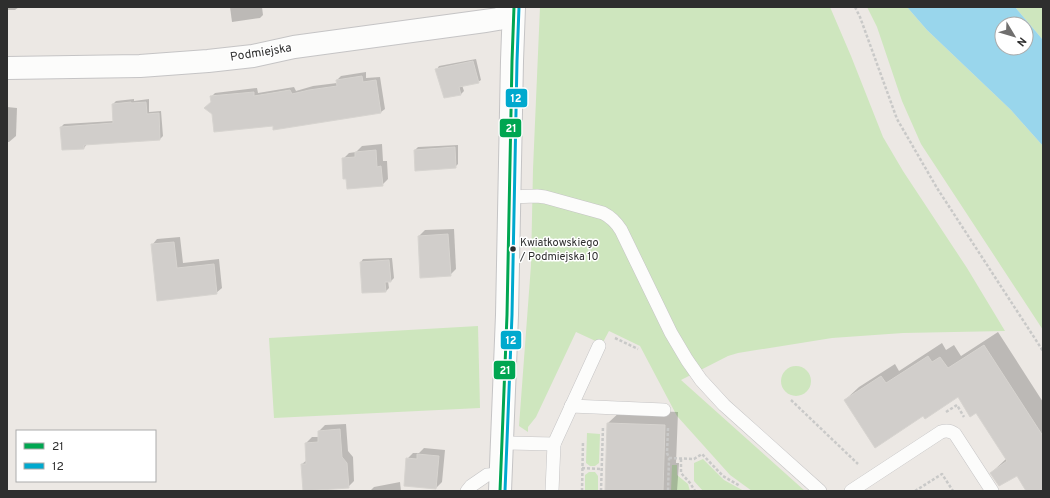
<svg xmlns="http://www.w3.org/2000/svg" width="1050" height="498" font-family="Overpass,sans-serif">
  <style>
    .green { fill: #cee6be }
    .water { fill: #99d6ec; fill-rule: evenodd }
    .shadow { fill: #0003 }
    .building { fill: #d1cecb; stroke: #d7d4d0 }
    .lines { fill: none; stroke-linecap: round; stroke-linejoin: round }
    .service-casing { stroke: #c5c4c5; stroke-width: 14 }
    .minor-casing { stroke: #c5c4c5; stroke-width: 24 }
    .tertiary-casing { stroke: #c5c4c5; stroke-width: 24 }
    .path { stroke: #c9c9c8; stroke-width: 2.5; stroke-dasharray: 3 2; stroke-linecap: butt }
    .service { stroke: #fcfcfb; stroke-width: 13 }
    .minor { stroke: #fcfcfb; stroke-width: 22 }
    .tertiary { stroke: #fcfcfb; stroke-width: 22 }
    .bus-1-casing { stroke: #fff; stroke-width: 6 }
    .bus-2-casing { stroke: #fff; stroke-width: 6 }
    .bus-1 { stroke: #00a651; stroke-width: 3 }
    .bus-2 { stroke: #00a9ce; stroke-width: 3 }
    .bus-dot { fill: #2e2e2e; stroke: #fff; stroke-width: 1.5 }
    .labels { text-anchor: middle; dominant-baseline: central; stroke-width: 3; stroke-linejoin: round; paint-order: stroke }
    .bus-label { font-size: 11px; fill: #2e2e2e; stroke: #fff; text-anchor: start }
    .street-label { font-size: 12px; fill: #2e2e2e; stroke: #fff }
    .line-badge { stroke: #fff; stroke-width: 1.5 }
    .badge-label { font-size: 11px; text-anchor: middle; font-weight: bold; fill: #fff }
  </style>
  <rect width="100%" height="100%" fill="#ece8e4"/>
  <!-- green -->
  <g class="green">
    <path d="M540,7H830L851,56L883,137L903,171L967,268L1005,331L903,333L832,338L738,353L728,356L681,380L805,491H752L730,475L677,416L640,346L609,331L602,344L576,332L536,417L528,427V432L519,426L531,265L533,169Z"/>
    <path d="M867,7H907L927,30L1011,110L1043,146V330L921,144L902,101L877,27Z"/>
    <path d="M1015,7H1043V40Z"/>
    <path d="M478,326L480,408L274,418L269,338Z"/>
    <circle cx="796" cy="381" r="15"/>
    <path d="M587,433L600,434L599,463L595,466H590L586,463Z"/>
    <path d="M703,459L724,480L744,491H703L694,481V463Z"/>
    <path d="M672,465H677V475L688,484L690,491H671Z"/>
    <path d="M589,472H595L598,476V491H585V475Z"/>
  </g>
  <!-- water -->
  <path class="water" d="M907,7H1015L1043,40V146L1011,110L927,30ZM1002,24H1026V48H1002Z"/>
  <!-- shadow -->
  <g class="shadow">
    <path d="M7,7H19L15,10H7Z"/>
    <path d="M230,7H262L263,15L260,18L232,22Z"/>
    <path d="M476,59L481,80L478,82L462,85L464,91L461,94L444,97L437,69L439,66Z"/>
    <path d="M366,72V78L380,77L385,109L381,112L274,129L273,124L212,102L211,97L215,93L257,88L258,93L294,87L296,91L313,86L337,83V80L341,76Z"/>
    <path d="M134,99V101L149,99V112L161,111L163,136L160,139L87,144L84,148L61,127L64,124L114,121L113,104L116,101Z"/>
    <path d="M7,107L17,108L16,136L9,142H7Z"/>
    <path d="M382,144L383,161H387L388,179L382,185L343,159L349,153L356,152L362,146Z"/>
    <path d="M458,145V164L455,167L415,150L418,147Z"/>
    <path d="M454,229L456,269L450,275L419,236L425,230Z"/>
    <path d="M180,237L183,263L219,259L222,288L216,293L158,300L152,245L157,239Z"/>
    <path d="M392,258L394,278L391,281H388L389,288L386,291L361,262L363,259Z"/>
    <path d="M998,332L1043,402V491H1028L1017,474L991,473L1007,458L977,412L958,396L923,415L845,400L859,387L895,364L899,371L942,343L946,350L954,345L961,356Z"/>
    <path d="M622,410L678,412L676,463H679L677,491H606L608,423Z"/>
    <path d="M346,424L348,451L353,457L354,481L348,487L302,464L307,460L306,443L312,437H319V431L325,425Z"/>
    <path d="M424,448L445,450L442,482L436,488L407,459L413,453H419Z"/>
    <path d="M400,482L401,491H370L374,487Z"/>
  </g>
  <!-- building -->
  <g class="building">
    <path d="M473,61L479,83L459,87L461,95L444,98L435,69Z"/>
    <path d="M362,76L363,82L376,80L381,113L273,130V126L214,132L212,114L204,108L211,102L210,96L254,92V96L290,90L292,94L309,90L337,86L336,80Z"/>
    <path d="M131,102V103L146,102L147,114L159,113L160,140L84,145V149L62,150L60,127L113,123L112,104Z"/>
    <path d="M455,147L456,168L415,171L414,150Z"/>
    <path d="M376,150L377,167L381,166L383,186L347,189L346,179H343L342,158L355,157V152Z"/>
    <path d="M448,234L451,276L420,278L418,236Z"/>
    <path d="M174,242L177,268L214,264L217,294L157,301L151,244Z"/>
    <path d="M389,260L391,282H385L386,292L362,293L360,262Z"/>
    <path d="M984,345L1043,436V491H1026L1017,476L999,486L990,473L1007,461L976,413L970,417L958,397L925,419L923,416L875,448L844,400L881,376L886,383L928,356L932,362L940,357L948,368Z"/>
    <path d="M607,423L665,425L663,491H605Z"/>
    <path d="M340,429L342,457L347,463L349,488L303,491L301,464H306L305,443L318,442V431Z"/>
    <path d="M417,454L439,456L436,489L404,486L406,458L417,459Z"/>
  </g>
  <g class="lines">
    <!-- service casing -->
    <g class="service-casing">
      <g id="service">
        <path d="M509,197L537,196L545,197L603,213C611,217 616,222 621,230L671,333L687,360L701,380L724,405L820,491"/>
        <path d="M571,406L664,410"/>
        <path d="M502,443L554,444L599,346"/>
        <path d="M467,491L471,486L487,475L501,474"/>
        <path d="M552,491L554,444"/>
        <path d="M851,491L941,432C947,430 951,431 955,434L992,491"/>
      </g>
    </g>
    <!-- minor casing -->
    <g class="minor-casing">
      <path id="minor" d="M7,68L140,66L208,61L253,56L294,47L485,21L498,19L513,14"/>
    </g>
    <!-- tertiary casing -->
    <g class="tertiary-casing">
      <path id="tertiary" d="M500,491L507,315L512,61L514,7"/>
    </g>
    <!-- path -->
    <g class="path">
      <path d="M855,7L860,17L897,119L937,188L1043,351"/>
      <path d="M615,338L638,349"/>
      <path d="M791,400L858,464"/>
      <path d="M946,412L957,405L964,417"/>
      <path d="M668,428L667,453L669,458L668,491"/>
      <path d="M669,458L694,459L702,454L723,476L740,486"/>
      <path d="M681,459V473L690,483L695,491"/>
      <path d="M582,468L602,469"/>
      <path d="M582,491L583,441"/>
      <path d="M601,491L603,426"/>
      <path d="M915,491L942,474L953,491"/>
    </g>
    <!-- service -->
    <use href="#service" class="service"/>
    <!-- minor -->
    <use href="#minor" class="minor"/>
    <!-- tertiary -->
    <use href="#tertiary" class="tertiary"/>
    <!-- bus-1 casing -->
    <g class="bus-1-casing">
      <path id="bus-1" d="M500,491L507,315L512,61L514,7"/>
    </g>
    <!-- bus-2 casing -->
    <g class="bus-2-casing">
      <path id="bus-2" d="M505,491L512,315L517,61L519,7"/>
    </g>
    <!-- bus-1 -->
    <use href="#bus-1" class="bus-1"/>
    <!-- bus-2 -->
    <use href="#bus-2" class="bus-2"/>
  </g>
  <!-- markers -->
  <circle class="bus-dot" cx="513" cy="249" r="3.5"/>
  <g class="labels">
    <!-- bus labels -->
    <g class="bus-label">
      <text x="520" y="243">Kwiatkowskiego<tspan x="520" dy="14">/ Podmiejska 10</tspan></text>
    </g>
    <!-- street labels -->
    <g class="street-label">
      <text transform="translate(261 53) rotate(-9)">Podmiejska</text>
    </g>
  </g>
  <g class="line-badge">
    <rect x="505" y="88" width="23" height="20" rx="4" fill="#00a9ce"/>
    <rect x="499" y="118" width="23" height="20" rx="4" fill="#00a651"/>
    <rect x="500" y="330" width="22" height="20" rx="4" fill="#00a9ce"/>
    <rect x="493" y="360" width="23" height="20" rx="4" fill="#00a651"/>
  </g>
  <g class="badge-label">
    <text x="516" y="102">12</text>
    <text x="511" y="132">21</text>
    <text x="511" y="344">12</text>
    <text x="505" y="374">21</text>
  </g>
  <!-- border -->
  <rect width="1050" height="498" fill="none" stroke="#2e2e2e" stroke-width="16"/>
  <!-- legend -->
  <rect x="16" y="430" width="140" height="52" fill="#ffffff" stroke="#ababab"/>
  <rect x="24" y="443" width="20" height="6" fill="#00a651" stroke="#ababab"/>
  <text x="52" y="450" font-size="12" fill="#2e2e2e">21</text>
  <rect x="24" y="463" width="20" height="6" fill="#00a9ce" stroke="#ababab"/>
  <text x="52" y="470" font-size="12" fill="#2e2e2e">12</text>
  <!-- north arrow -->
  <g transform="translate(1014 36) rotate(128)"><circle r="19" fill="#ffffff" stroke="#ababab"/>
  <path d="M0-3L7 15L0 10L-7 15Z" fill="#706f6e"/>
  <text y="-6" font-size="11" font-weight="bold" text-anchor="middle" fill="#2e2e2e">N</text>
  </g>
</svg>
